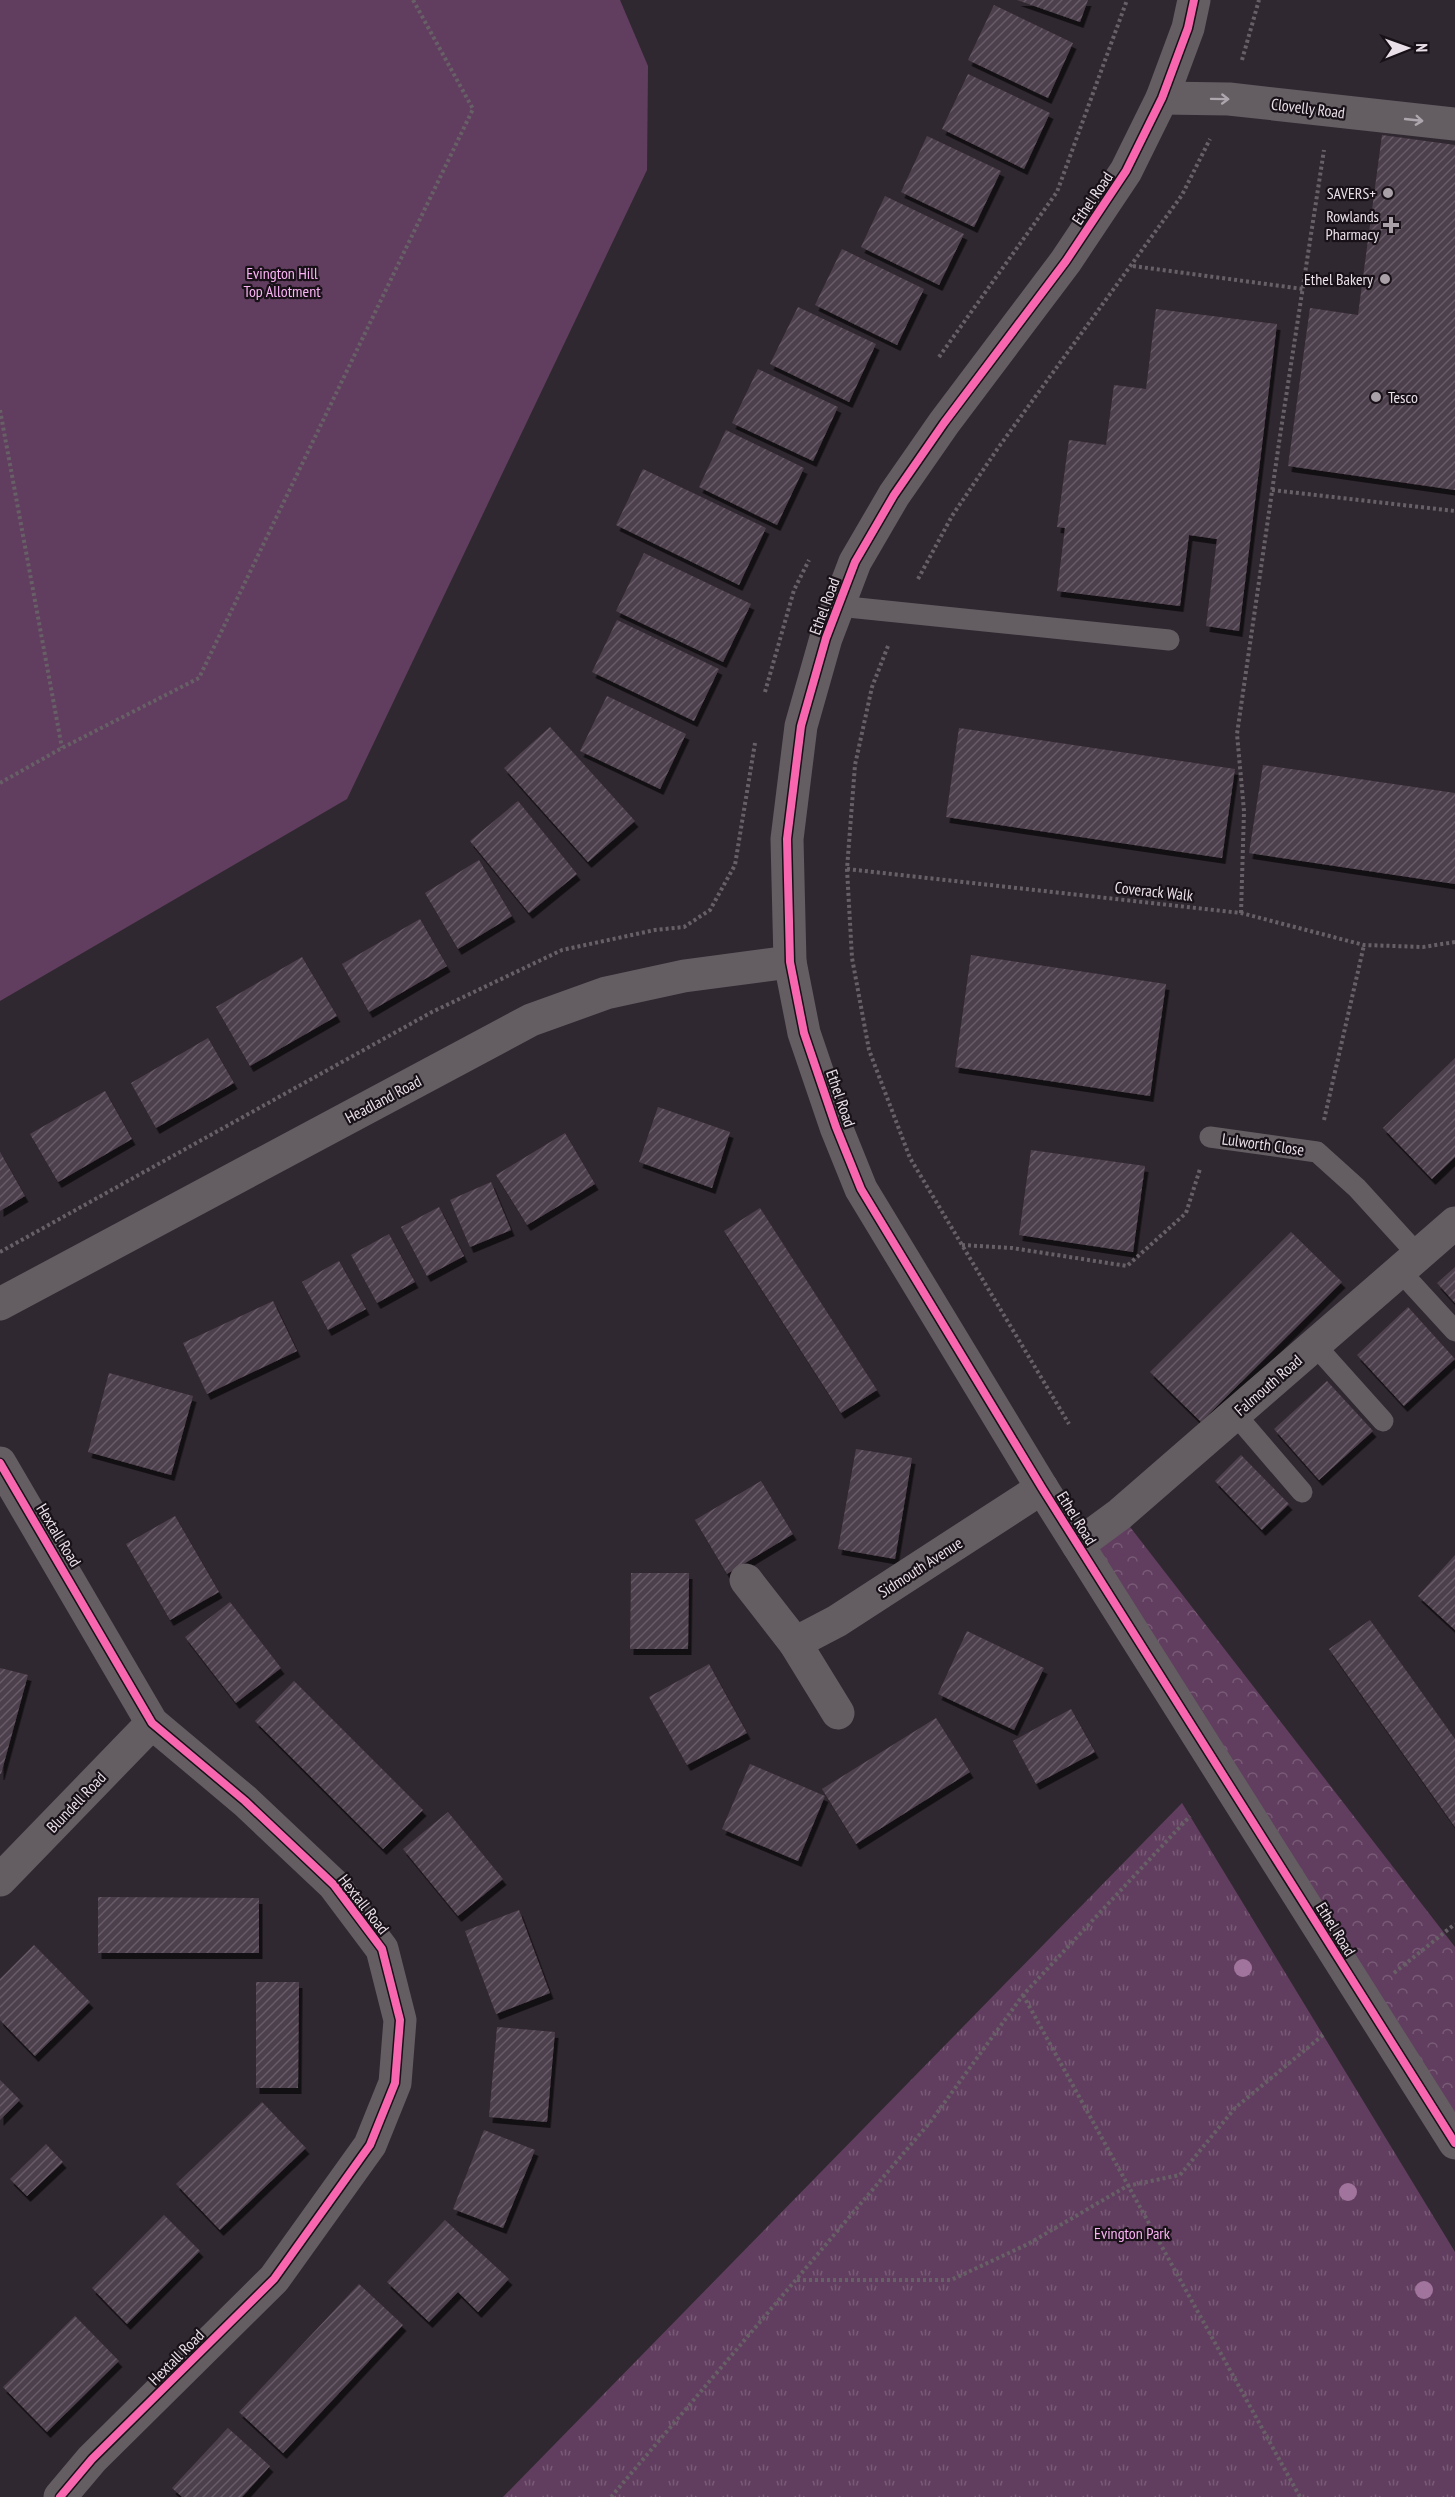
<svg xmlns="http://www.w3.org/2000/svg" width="1455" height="2497" font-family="'PT Sans Narrow',sans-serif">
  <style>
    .grass { fill: url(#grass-tufts) }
    .forest { fill: url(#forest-crowns) }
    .garden { fill: #613e5f }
    .building { fill: url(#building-hatch); filter: url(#shadow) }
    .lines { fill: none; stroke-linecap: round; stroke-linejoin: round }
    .path { stroke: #676066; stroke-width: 4; stroke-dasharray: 3 3; stroke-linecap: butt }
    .service { stroke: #645e63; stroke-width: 21 }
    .minor { stroke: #645e63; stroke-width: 33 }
    .tertiary { stroke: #645e63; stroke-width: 33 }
    .cycleway-casing { stroke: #181117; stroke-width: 11 }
    .cycleway { stroke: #f766af; stroke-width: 8 }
    .tree { fill: #a0749c }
    .oneway { stroke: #aea6ad }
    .poi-dot { fill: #a9a0a8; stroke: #181117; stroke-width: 2 }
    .labels { text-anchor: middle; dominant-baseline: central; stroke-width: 4.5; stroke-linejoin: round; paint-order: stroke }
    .street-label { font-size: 16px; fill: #eae0e9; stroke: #181117 }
    .poi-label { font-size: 16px; fill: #eae0e9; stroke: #181117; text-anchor: end }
    .park-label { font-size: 16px; fill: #fbb3f5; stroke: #181117 }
  </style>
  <defs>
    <pattern id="grass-tufts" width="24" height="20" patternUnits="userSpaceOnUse" patternTransform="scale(1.5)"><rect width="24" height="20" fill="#613e5f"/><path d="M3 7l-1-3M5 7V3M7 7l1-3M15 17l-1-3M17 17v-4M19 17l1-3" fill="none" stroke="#785a76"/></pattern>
    <pattern id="forest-crowns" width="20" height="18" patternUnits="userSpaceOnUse" patternTransform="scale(1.5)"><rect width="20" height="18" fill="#613e5f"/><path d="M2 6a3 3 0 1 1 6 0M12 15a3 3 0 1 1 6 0" fill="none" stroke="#785a76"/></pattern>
    <pattern id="building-hatch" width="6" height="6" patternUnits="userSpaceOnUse" patternTransform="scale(1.5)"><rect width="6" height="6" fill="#4e404d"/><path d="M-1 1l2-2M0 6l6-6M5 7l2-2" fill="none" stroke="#685b67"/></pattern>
    <filter id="shadow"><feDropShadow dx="3.5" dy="6" stdDeviation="0" flood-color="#0009"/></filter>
  </defs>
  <rect width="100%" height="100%" fill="#302830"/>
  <!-- grass -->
  <path class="grass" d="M1182,1803L1455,2252V2497H503Z"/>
  <!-- forest -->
  <path class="forest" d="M1120,1514L1455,1947V2125L1078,1545Z"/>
  <!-- garden -->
  <path class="garden" d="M0,0H620L648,66L647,170L347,799L0,1001Z"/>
  <!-- building -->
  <g class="building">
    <path d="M1017,0H1088L1080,22Z"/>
    <path d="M994,5L1073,43L1048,98L968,60Z"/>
    <path d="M968,74L1050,113L1024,169L942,129Z"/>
    <path d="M1382,135L1455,145V490L1288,466L1310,308L1358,315Z"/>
    <path d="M927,136L1001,171L974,227L901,192Z"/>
    <path d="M885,196L964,234L939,285L861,247Z"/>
    <path d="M842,249L924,289L897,345L815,305Z"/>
    <path d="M798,307L876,344L849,402L770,364Z"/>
    <path d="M1156,309L1277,324L1239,631L1206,626L1217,539L1189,535L1180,606L1057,591L1065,528L1057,527L1069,440L1106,445L1114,385L1146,389Z"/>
    <path d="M758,369L838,407L813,461L732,423Z"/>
    <path d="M726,430L804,468L777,525L699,487Z"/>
    <path d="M643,469L766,528L739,585L616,525Z"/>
    <path d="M644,553L751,604L723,662L616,611Z"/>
    <path d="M617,620L719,669L694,721L592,672Z"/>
    <path d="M607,696L686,734L660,789L580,751Z"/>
    <path d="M550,727L635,821L588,862L504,768Z"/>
    <path d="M959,728L1235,769L1222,858L946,817Z"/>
    <path d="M1263,765L1455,793V884L1249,853Z"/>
    <path d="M518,801L577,874L529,913L470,841Z"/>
    <path d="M479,860L512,916L458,949L425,893Z"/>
    <path d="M420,919L447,966L369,1012L342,964Z"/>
    <path d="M971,955L1166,984L1150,1096L955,1067Z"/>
    <path d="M302,957L337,1016L250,1066L216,1007Z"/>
    <path d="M208,1038L234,1083L156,1128L131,1083Z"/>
    <path d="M1455,1058V1157L1432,1179L1383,1128Z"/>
    <path d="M105,1091L132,1139L58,1182L30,1134Z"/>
    <path d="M658,1107L730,1132L712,1188L639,1162Z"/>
    <path d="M565,1133L595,1184L527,1225L496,1175Z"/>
    <path d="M1031,1150L1145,1166L1133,1252L1019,1235Z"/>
    <path d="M0,1152L25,1196L0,1211Z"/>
    <path d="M491,1182L511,1230L470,1247L450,1200Z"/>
    <path d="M439,1207L464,1256L427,1276L401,1227Z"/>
    <path d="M760,1208L877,1390L841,1413L724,1231Z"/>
    <path d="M1291,1232L1342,1282L1201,1422L1150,1372Z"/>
    <path d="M389,1234L415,1282L377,1303L351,1255Z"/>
    <path d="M339,1261L366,1309L328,1330L302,1282Z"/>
    <path d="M1455,1267V1303L1437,1283Z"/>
    <path d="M273,1301L297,1351L207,1394L183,1343Z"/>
    <path d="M1408,1307L1455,1359L1404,1406L1357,1355Z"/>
    <path d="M109,1373L193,1396L171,1475L88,1452Z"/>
    <path d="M1327,1381L1373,1431L1319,1480L1274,1429Z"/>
    <path d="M856,1449L912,1458L895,1559L838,1549Z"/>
    <path d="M1241,1455L1289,1504L1262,1530L1215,1481Z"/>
    <path d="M761,1481L793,1534L727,1574L695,1520Z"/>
    <path d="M175,1516L219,1592L170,1620L126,1544Z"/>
    <path d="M1455,1555V1630L1418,1596Z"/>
    <path d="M631,1573H689L688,1649H630Z"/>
    <path d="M230,1602L281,1668L236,1703L185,1637Z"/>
    <path d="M1370,1620L1455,1739V1827L1329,1649Z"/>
    <path d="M967,1631L1044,1668L1014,1730L938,1694Z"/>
    <path d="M709,1664L747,1733L687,1765L649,1697Z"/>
    <path d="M0,1668L28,1675L1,1774H0Z"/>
    <path d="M294,1681L423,1810L383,1849L255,1721Z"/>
    <path d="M1071,1709L1095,1752L1036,1784L1013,1741Z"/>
    <path d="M936,1718L970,1772L856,1844L822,1789Z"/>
    <path d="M750,1764L825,1796L798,1861L722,1829Z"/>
    <path d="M448,1812L503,1879L458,1916L403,1849Z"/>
    <path d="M98,1897L259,1898V1953H98Z"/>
    <path d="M519,1910L550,1993L496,2014L465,1931Z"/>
    <path d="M34,1945L90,2002L35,2056L0,2020V1979Z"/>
    <path d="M256,1982H299L298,2088H256Z"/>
    <path d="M497,2027L555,2032L547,2122L489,2117Z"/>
    <path d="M0,2080L20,2100L0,2120Z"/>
    <path d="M262,2102L306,2148L220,2230L176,2184Z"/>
    <path d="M484,2130L535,2150L503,2228L453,2209Z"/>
    <path d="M46,2144L63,2162L27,2196L10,2179Z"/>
    <path d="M164,2215L200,2251L127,2324L92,2288Z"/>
    <path d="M445,2220L509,2279L478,2312L458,2292L429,2322L387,2282Z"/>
    <path d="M359,2284L403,2325L283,2453L239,2412Z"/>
    <path d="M75,2316L119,2361L47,2432L3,2387Z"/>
    <path d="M228,2428L270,2466L242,2497H182L172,2488Z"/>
  </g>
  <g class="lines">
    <!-- path -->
    <g class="path">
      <path d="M1242,60L1259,0"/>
      <path d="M1133,266L1303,289"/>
      <path d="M939,357L1057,192L1127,0"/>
      <path d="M0,410L62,748"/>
      <path d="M1272,490L1455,511"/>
      <path d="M918,579L952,516L998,448L1182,195L1210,139"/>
      <path d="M888,646L872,687L855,765L847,869L852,958L869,1050L910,1158L1069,1424"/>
      <path d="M765,692L794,590L809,560"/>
      <path d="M0,783L62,748L199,678L473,109L413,0"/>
      <path d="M847,869L1241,913L1364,945L1423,947L1455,942"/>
      <path d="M1241,913L1244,811L1237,734L1280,436L1324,150"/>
      <path d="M1324,1120L1364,945"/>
      <path d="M962,1245L1012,1248L1127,1266L1186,1213L1200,1169"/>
      <path d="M0,1252L432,1012L562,950L655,930L684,927L710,910L735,865L755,743"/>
      <path d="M1394,1973L1455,1924"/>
      <path d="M1023,1995L1300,2497"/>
      <path d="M797,2280H951L1028,2244L1127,2186L1180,2175L1235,2108L1323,2035"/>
      <path d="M611,2497L931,2121L1023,1995L1190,1816"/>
    </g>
    <!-- service -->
    <g class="service">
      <path d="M838,606L1169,640"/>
      <path d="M1210,1137L1317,1152L1357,1188L1419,1256"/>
      <path d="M1400,1271L1455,1331"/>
      <path d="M1314,1344L1383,1421"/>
      <path d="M1235,1414L1302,1492"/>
    </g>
    <!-- minor -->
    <g class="minor">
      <path d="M1162,98L1229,99L1455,124"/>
      <path d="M0,1304L531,1020L606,993L684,976L790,962"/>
      <path d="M0,1463L152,1723L245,1801L334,1885L382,1949L400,2020L395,2083L370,2145L274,2279L92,2459L60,2497"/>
      <path d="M1078,1545L1120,1514L1455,1223"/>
      <path d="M746,1580L795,1643L838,1713"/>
      <path d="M795,1643L837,1621L1042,1488"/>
      <path d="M0,1880L152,1723"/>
    </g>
    <!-- tertiary -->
    <path class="tertiary" d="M1194,0L1188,28L1162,98L1126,171L1066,261L944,423L894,495L855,562L826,638L801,726L787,839L790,962L804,1033L836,1127L861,1189L1042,1488L1455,2143"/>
    <!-- cycleway casing -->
    <g class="cycleway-casing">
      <g id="cycleway">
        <path d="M1194,0L1188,28L1162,98L1126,171L1066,261L944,423L894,495L855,562L826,638L801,726L787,839L790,962L804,1033L836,1127L861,1189L1042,1488L1455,2143"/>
        <path d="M0,1463L152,1723L245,1801L334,1885L382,1949L400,2020L395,2083L370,2145L274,2279L92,2459L60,2497"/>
      </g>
    </g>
    <!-- cycleway -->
    <use href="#cycleway" class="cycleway"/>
  </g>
  <!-- trees -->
  <g class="tree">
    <circle cx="1243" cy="1968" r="9"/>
    <circle cx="1348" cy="2192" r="9"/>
    <circle cx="1424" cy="2290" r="9"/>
  </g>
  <!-- one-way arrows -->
  <defs><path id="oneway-shaft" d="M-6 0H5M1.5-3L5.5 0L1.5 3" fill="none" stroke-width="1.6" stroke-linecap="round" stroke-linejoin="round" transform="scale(1.5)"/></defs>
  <g class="oneway">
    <use href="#oneway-shaft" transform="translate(1220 99) rotate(1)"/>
    <use href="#oneway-shaft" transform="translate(1414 120) rotate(6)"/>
  </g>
  <!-- markers -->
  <g class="poi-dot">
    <circle cx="1388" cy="193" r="6"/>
    <path d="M1388 216h6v6h6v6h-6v6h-6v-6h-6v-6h6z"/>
    <circle cx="1385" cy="279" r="6"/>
    <circle cx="1376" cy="397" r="6"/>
  </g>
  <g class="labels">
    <!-- street labels -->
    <g class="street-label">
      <text transform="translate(1308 108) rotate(7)">Clovelly Road</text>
      <text transform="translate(1092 198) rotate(-56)">Ethel Road</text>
      <text transform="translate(824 606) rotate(-70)">Ethel Road</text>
      <text transform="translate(1154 891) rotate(6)">Coverack Walk</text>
      <text transform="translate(841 1098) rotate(71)">Ethel Road</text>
      <text transform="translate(383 1099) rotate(-28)">Headland Road</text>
      <text transform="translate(1263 1144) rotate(8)">Lulworth Close</text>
      <text transform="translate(1268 1385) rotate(-41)">Falmouth Road</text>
      <text transform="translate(1077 1518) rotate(58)">Ethel Road</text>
      <text transform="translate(59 1535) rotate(59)">Hextall Road</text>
      <text transform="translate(920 1567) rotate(-33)">Sidmouth Avenue</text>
      <text transform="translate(76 1802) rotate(-46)">Blundell Road</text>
      <text transform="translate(364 1904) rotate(52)">Hextall Road</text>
      <text transform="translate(1336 1929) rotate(58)">Ethel Road</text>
      <text transform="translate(176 2357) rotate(-45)">Hextall Road</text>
    </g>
    <!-- poi labels -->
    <g class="poi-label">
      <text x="1376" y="193">SAVERS+</text>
      <text x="1379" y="216">Rowlands<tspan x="1379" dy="18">Pharmacy</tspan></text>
      <text x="1373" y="279">Ethel Bakery</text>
      <text x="1388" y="397" text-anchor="start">Tesco</text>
    </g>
    <!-- park labels -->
    <g class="park-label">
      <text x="282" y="273">Evington Hill<tspan x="282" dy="18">Top Allotment</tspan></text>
      <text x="1132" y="2233">Evington Park</text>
    </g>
  </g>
  <!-- north arrow -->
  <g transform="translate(1407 48) rotate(89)" stroke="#181117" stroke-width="4.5" paint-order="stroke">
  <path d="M0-4.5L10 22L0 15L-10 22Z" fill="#eae0e9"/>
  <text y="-9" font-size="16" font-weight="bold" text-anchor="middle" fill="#eae0e9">N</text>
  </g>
</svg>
